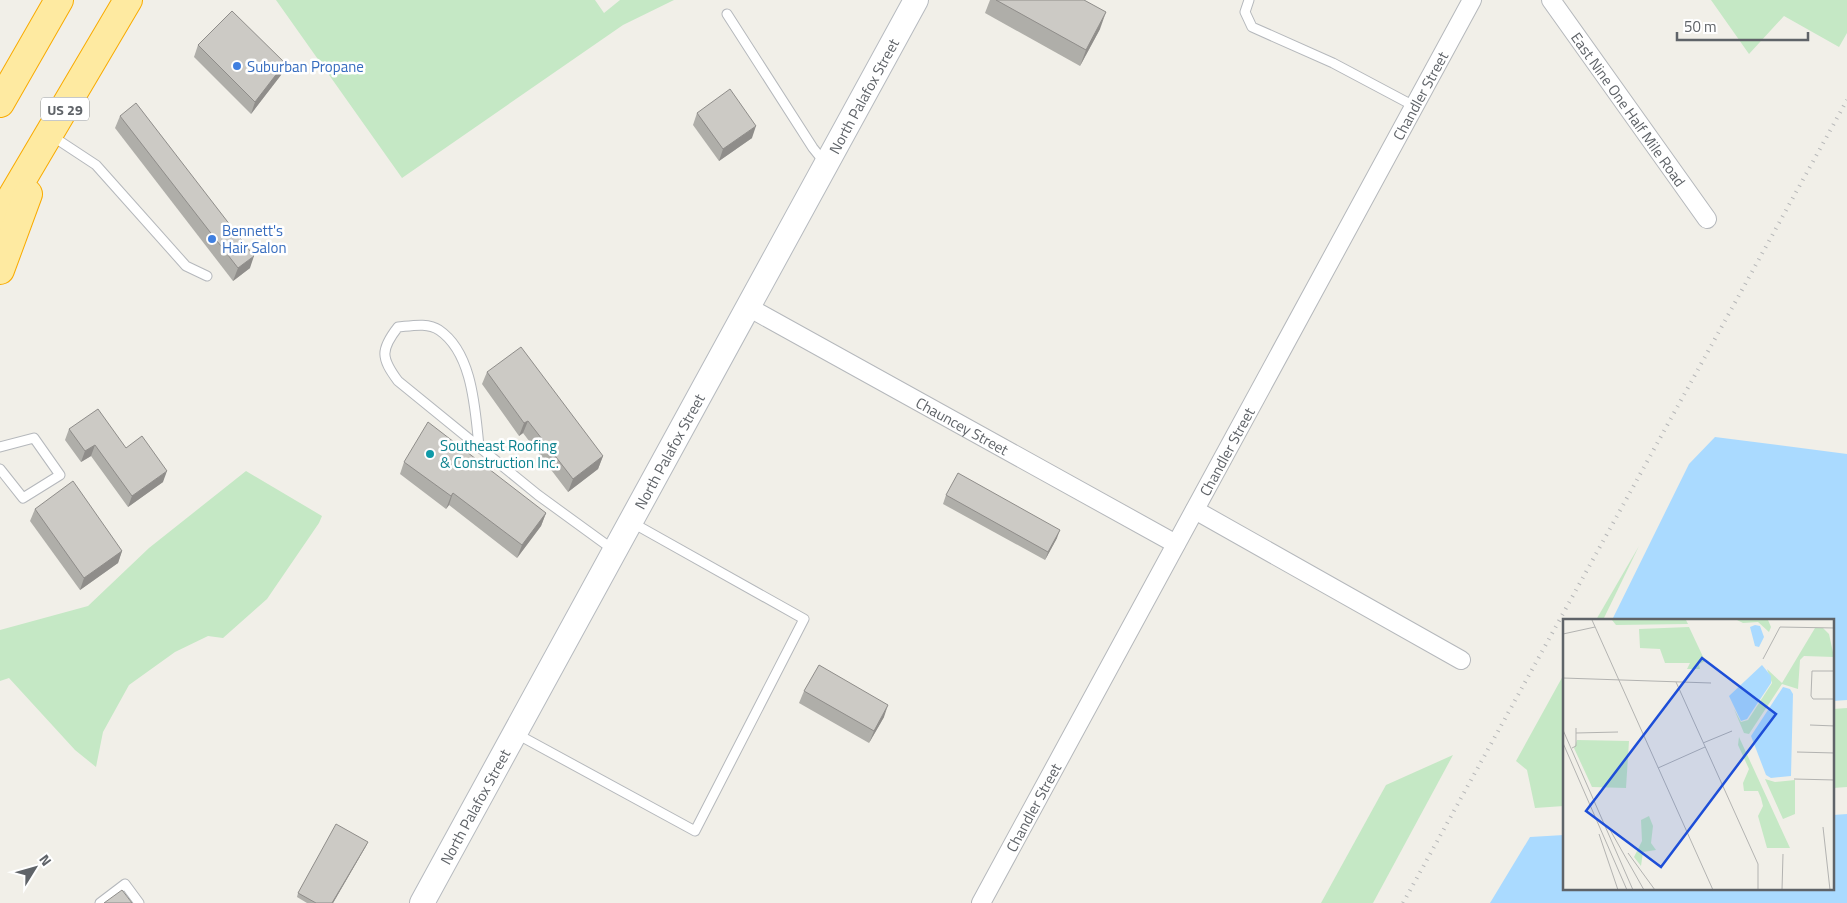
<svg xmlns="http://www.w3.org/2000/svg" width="1847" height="903" font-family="'Titillium Web',sans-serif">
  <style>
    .green { fill: #c5e8c5 }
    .water { fill: #aadaff }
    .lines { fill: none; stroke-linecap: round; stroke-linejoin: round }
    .service-casing { stroke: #b5b8bc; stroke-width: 11 }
    .minor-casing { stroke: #b5b8bc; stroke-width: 20 }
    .secondary-casing { stroke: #b6babf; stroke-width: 26 }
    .trunk-casing { stroke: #f9ab00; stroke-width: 30 }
    .service { stroke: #fff; stroke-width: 9 }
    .minor { stroke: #fff; stroke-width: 18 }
    .secondary { stroke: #fff; stroke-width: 24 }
    .trunk { stroke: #feeaa1; stroke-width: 28 }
    .rail { stroke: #b6b7b8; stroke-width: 4; stroke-dasharray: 1 6; stroke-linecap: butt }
    .wall { fill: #afaea9 }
    .shaded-wall { fill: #8f8d8a }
    .building { fill: #cccac5; stroke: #8f8d8a }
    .shop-dot { fill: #3f7fe0; stroke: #fff; stroke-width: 2 }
    .culture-dot { fill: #0f9aa8; stroke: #fff; stroke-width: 2 }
    .labels { text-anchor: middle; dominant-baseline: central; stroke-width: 5; stroke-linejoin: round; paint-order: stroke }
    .shield { fill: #fff; stroke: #8f9295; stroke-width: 1 }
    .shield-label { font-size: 14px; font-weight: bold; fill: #5f6368 }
    .shop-label { font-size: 15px; fill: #366cbe; stroke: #fff; text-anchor: start }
    .street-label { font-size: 15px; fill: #5f6368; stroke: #fff }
    .culture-label { font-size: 15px; fill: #0d838f; stroke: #fff; text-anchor: start }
    .inset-road { fill: none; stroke: #b3b3b1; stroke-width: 1 }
    .view { fill: #1d4ed8; fill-opacity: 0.15; stroke: #1d4ed8; stroke-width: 2.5 }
    .inset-edge { fill: none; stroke: #5f6368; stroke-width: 2.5 }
  </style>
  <rect width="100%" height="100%" fill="#f1efe8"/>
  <!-- green -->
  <g class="green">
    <path d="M276,0H595L604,13L620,0H674L623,25L402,178Z"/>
    <path d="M1711,0H1847V33L1839,47L1784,16L1749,54Z"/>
    <path d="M246,471L322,516L319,523L267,599L223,638L208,636L175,652L129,685L103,732L96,767L75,750L9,678L0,681V630L88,606L149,548Z"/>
    <path d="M1639,546L1603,620H1596Z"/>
    <path d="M1564,674V806L1535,808L1527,770L1516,761Z"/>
    <path d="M1847,708V787L1833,788V709Z"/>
    <path d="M1453,755L1373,903H1321L1386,785Z"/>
  </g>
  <!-- water -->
  <g class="water">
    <path d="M1715,437L1847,454V700L1833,701V620H1612L1689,464Z"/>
    <path d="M1847,814V903H1490L1530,837L1564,835V889H1833V815Z"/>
  </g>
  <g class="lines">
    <!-- service casing -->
    <g class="service-casing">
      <g id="service">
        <path d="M1249,0L1245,12L1252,27L1333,63L1414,106"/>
        <path d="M727,14L813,148L821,158L827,162"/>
        <path d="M52,136L96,165L186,266L207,276"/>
        <path d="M479,446C475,410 473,353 439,330C428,322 410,326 398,327C380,350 381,358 398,381L538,495L615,551"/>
        <path d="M0,447L34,438L60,475L23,498L0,469"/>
        <path d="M515,733L695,831L804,619L631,522"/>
        <path d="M100,903L125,884L139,903"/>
      </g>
    </g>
    <!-- minor casing -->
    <g class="minor-casing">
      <g id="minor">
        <path id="s1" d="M1551,0L1707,219"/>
        <path id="s2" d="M748,307L1176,544"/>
        <path d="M1195,510L1461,660"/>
        <path id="s3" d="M981,903L1472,0"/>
      </g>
    </g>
    <!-- secondary casing -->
    <g class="secondary-casing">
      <g id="secondary">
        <path id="s4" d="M422,903L916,0"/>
      </g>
    </g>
    <!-- trunk casing -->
    <g class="trunk-casing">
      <g id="trunk">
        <path d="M0,103L59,0"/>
        <path d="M0,217L128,0"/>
        <path d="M0,270L28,194"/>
      </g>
    </g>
    <!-- service -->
    <use href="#service" class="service"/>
    <!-- minor -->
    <use href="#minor" class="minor"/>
    <!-- secondary -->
    <use href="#secondary" class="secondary"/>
    <!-- trunk -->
    <use href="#trunk" class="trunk"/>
    <!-- rail -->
    <path class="rail" d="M1403,903L1847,100"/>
  </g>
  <!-- wall -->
  <g class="wall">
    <path d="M990,0H1084L1100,29L1080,66L985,13Z"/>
    <path d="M198,45L285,63L281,75L251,114L194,57Z"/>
    <path d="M697,113L752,138L719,161L693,125Z"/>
    <path d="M120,116L250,268L233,281L115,128Z"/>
    <path d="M487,372L603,456L598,469L568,492L523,433L519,436L482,384Z"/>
    <path d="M69,429L126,448L163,482L128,507L91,456L81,462L65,440Z"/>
    <path d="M404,462L546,513L541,526L517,558L449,505L446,509L400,474Z"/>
    <path d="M946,495L1057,538L1045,560L943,504Z"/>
    <path d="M35,509L122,551L118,563L80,590L30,521Z"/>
    <path d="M804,691L884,717L869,743L799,703Z"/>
    <path d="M366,846L333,903H307L297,897L298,893Z"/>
  </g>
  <!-- shaded-wall -->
  <g class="shaded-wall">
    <path d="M1106,12L1100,29L1080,66L1086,50Z"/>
    <path d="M285,63L281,75L251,114L255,102Z"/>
    <path d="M756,126L752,138L719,161L723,149Z"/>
    <path d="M254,256L250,268L233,281L238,268Z"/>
    <path d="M528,421L523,433L519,436L524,423Z"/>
    <path d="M95,445L91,456L81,462L85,451Z"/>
    <path d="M603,456L598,469L568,492L573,479Z"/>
    <path d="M167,471L163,482L128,507L132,496Z"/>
    <path d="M453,493L449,505L446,509L451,496Z"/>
    <path d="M546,513L541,526L517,558L522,545Z"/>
    <path d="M1060,530L1057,538L1045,560L1048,552Z"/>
    <path d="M122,551L118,563L80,590L84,578Z"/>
    <path d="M888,705L884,717L869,743L874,731Z"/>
    <path d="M368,842L366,846L333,903H332Z"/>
  </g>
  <!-- building -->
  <g class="building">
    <path d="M996,0H1084L1106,12L1086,50Z"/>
    <path d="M232,11L285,63L255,102L198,45Z"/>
    <path d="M730,89L756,126L723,149L697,113Z"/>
    <path d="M136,103L254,256L238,268L120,116Z"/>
    <path d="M521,347L603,456L573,479L528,421L524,423L487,372Z"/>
    <path d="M98,409L126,448L142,436L167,471L132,496L95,445L85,451L69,429Z"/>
    <path d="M428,422L546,513L522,545L453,493L451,496L404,462Z"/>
    <path d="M958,473L1060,530L1048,552L946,495Z"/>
    <path d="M73,481L122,551L84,578L35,509Z"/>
    <path d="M819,665L888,705L874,731L804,691Z"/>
    <path d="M336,824L368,842L332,903H316L298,893Z"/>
    <path d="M122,890L132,903H104Z"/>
  </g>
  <!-- markers -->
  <g class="shop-dot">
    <circle cx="237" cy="66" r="5"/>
    <circle cx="212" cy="239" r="5"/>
  </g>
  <circle class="culture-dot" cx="430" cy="454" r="5"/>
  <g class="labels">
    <!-- shield labels -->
    <rect class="shield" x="41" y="97.5" width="48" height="23" rx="4"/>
    <g class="shield-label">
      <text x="65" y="109">US 29</text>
    </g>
    <!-- shop labels -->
    <g class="shop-label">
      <text x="247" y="66">Suburban Propane</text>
      <text x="222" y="230">Bennett's<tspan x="222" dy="17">Hair Salon</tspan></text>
    </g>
    <!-- street labels -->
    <g class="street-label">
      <text stroke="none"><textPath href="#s4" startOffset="920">North Palafox Street</textPath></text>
      <text stroke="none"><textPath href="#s3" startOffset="919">Chandler Street</textPath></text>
      <text stroke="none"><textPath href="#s1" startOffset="134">East Nine One Half Mile Road</textPath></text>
      <text stroke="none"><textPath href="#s2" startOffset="245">Chauncey Street</textPath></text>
      <text stroke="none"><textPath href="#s4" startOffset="515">North Palafox Street</textPath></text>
      <text stroke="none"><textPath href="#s3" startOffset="514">Chandler Street</textPath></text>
      <text stroke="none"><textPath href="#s4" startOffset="110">North Palafox Street</textPath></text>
      <text stroke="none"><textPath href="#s3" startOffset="109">Chandler Street</textPath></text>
    </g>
    <!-- culture labels -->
    <g class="culture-label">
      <text x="440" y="445">Southeast Roofing<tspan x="440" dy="17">&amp; Construction Inc.</tspan></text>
    </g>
  </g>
  <!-- overview -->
  <g transform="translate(1563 619)">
    <rect width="271" height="271" fill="#f1efe8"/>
    <path d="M49,1H123L125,5L53,6ZM174,1H205L208,8L206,13L195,3L180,4ZM126,8L142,42L136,45L137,50H124L127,44H102L97,30L77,29L76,10ZM252,9H260L266,15L271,38L241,37L237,41L235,70L219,65L186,115L181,114L171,90L178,103L185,101L209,64L204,50L219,64ZM176,118L227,229H204L195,197L200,187L198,179L195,172H181L180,164L186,150L175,126ZM14,121L66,122L63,169L29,168L11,129ZM202,160L212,163L232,161V195L220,200ZM86,197L90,207L88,224L93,231L80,233L78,247L71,238L79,222L78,201Z" fill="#c5e8c5"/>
    <path d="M192,6L197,7L201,18L196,28L192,27L187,8ZM199,46L208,57V64L184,100L178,102L166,77ZM220,68L227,70L230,75L228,157L208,159L203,156L188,117Z" fill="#aadaff"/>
    <path class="inset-road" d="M29,1L150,271M0,15L32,8M200,40L217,8L272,9M272,52H249L248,77L250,80H272M0,59L148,64M113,63L195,245V271M247,106L272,107M0,111L70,271M13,114L55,113M0,124L64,271M140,124L169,112M9,129L13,127V109M234,133L272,134M95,149L142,128M231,160L272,161M260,208L267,271M46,209L81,271M36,215L55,271M65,234L92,271M219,271L220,235"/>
    <path class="view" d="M139,39L213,95L98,248L23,192Z"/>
    <rect width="271" height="271" class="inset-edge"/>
  </g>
  <!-- north arrow -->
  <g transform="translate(35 868) rotate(53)" stroke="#ffffff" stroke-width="4" paint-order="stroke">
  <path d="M0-4L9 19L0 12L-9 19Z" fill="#5f6368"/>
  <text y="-8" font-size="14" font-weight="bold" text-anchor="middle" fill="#5f6368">N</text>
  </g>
  <!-- scale -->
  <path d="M1677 32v8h131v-8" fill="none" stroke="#5f6368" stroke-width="2.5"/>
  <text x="1684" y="32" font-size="15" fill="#5f6368" stroke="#ffffff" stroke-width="4" paint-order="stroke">50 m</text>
</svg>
